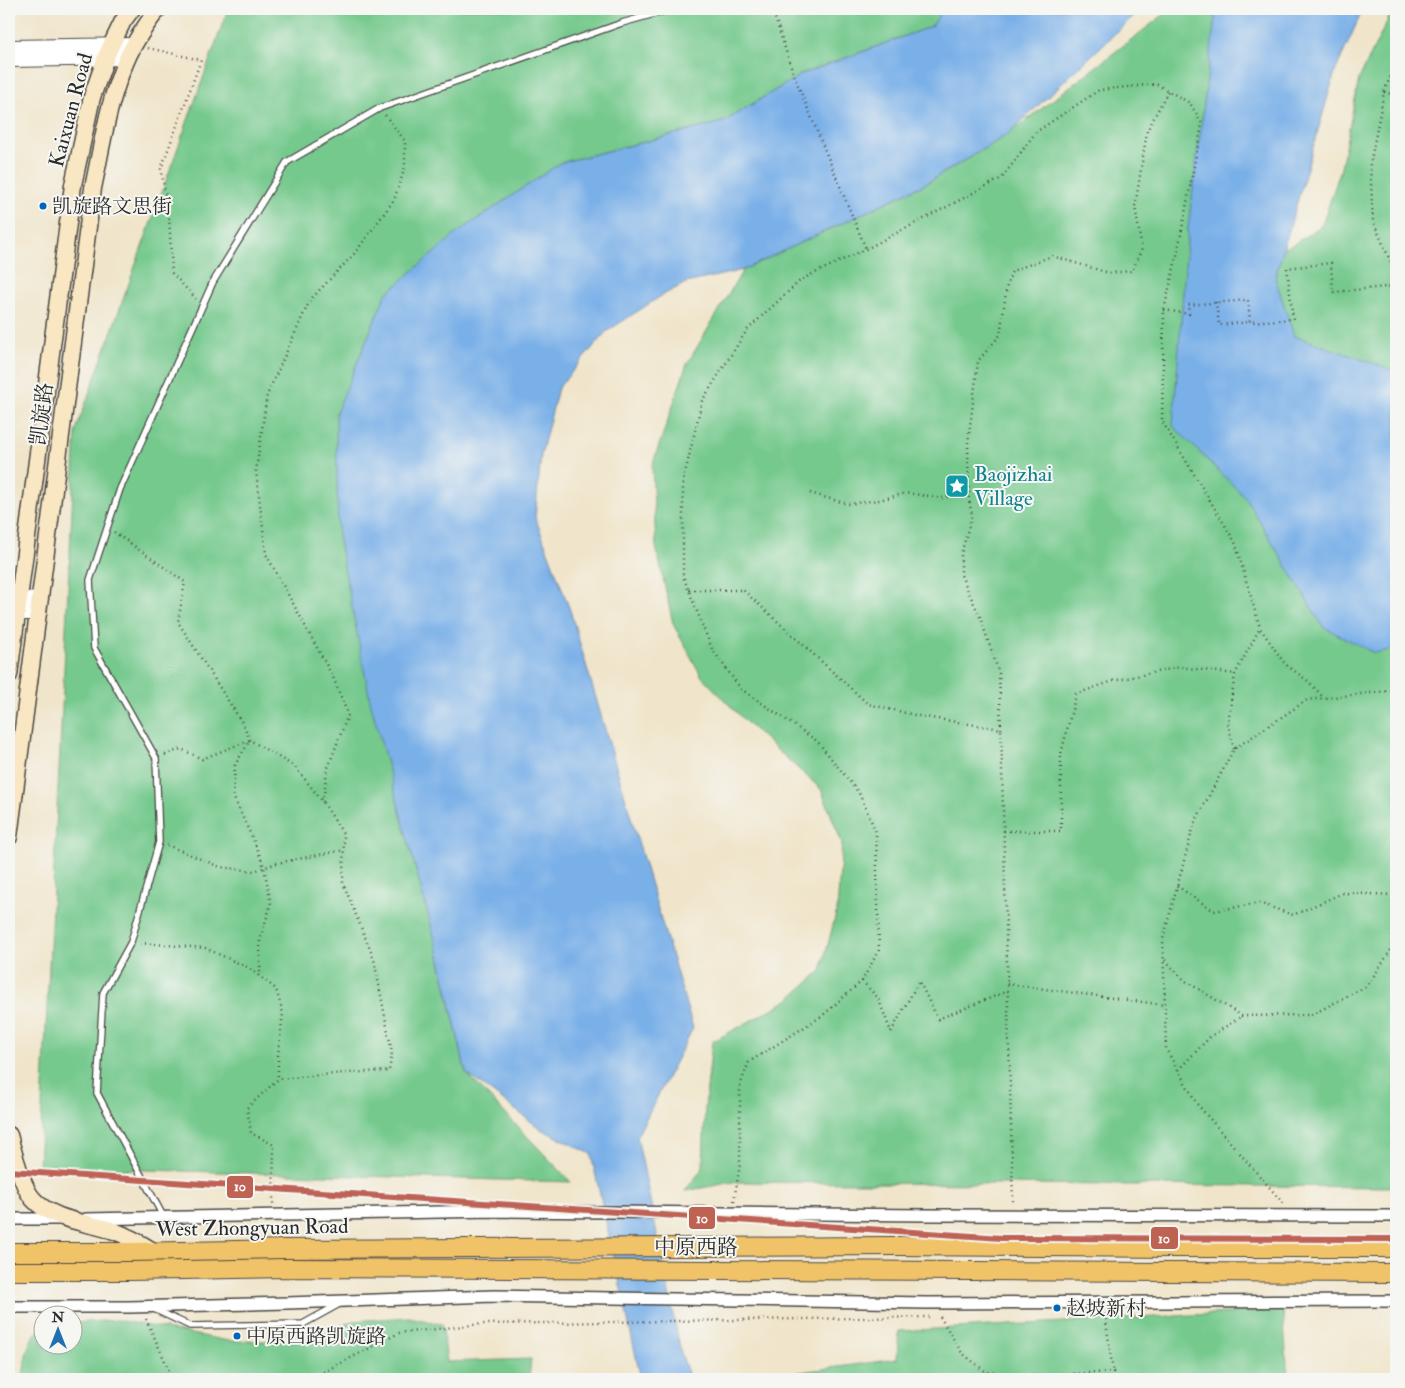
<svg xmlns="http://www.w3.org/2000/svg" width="1405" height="1388" font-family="'IM FELL Double Pica','Noto Serif SC',serif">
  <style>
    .green { fill: #75c98d; stroke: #507a5c }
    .water { fill: #7ab0e8; stroke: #526e8a }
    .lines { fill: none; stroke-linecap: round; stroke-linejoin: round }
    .service-casing { stroke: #494743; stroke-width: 8 }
    .minor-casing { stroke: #494743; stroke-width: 14 }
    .tertiary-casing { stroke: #494743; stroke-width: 16 }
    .secondary-casing { stroke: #494743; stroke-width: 19 }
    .primary-casing { stroke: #494743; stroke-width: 20 }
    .path { stroke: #494743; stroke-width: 2.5; stroke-dasharray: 1 4; stroke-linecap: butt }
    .service { stroke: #fff; stroke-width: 5.5 }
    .minor { stroke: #fff; stroke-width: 11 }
    .tertiary { stroke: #fff; stroke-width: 14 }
    .secondary { stroke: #f9e7c3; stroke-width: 16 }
    .primary { stroke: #f1c369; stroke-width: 18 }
    .metro-1-casing { stroke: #f6f6f2; stroke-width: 10 }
    .metro-1 { stroke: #be6254; stroke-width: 6 }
    .bus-dot { fill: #0065bd; stroke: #f6f6f2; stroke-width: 2 }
    .labels { text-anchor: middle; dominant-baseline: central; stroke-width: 4; stroke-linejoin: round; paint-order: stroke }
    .bus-label { font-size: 20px; fill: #2b2b2b; stroke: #f6f6f2; text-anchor: start }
    .street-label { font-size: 21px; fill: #2b2b2b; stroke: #f6f6f2 }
    .culture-label { font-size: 21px; fill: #0d838f; stroke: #f6f6f2; text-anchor: start }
    .line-badge { stroke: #f6f6f2; stroke-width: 2 }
    .badge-label { font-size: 14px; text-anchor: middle; font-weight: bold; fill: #fff }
  </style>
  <rect width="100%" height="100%" fill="#f6f6f2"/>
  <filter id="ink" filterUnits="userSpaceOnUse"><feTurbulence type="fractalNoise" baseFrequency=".02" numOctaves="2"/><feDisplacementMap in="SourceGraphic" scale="10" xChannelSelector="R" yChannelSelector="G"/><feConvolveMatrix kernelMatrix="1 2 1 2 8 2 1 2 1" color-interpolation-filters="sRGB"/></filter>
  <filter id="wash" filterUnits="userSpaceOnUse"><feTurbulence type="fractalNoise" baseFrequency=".0096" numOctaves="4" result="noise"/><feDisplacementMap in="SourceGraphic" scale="20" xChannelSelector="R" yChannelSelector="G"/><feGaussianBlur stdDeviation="1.12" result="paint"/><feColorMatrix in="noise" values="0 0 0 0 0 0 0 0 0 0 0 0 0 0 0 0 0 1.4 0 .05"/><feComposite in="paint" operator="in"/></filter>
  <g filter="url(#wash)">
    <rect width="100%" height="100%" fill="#f0e5ca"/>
    <!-- green -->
    <g class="green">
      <path d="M228,9H943L932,26L802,74L723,122L560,163L438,951L466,1073L571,1182L39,1167L76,430Z"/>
      <path d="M1171,9L1215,15L1225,51L1241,270L1294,244L1322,225L1340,172L1359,79L1393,9H1396V1187L734,1182L685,1191L703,1168L705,1108L712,1042L788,1000L821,971L837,910L842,843L821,789L746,722L702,677L673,624L656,546L652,466L687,364L743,270L925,184L1007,135Z"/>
      <path d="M1283,1310L1288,1379H765L764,1377L897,1359L899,1331Z"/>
      <path d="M409,1317L442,1324L447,1362L531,1359L529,1379H23C25,1361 26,1339 42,1328V1346H72L73,1323L118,1320L229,1341H307L353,1321Z"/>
    </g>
    <!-- water -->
    <g class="water">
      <path d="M943,9H1141L1007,135L925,184L743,270L686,283L661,296L606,332L558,388L541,455L535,517L570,610L693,1028L637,1136L681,1353L690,1379H641L591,1154L541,1129L466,1073L438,951L371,705L338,536L336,413L386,294L457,233L560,163L723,122L802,74L932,26Z"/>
      <path d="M1216,9H1363L1335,72L1275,278L1294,336L1396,371V649L1374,653L1323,627L1245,497L1173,426L1188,228Z"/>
    </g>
  </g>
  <g filter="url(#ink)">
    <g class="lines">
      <!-- service casing -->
      <g class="service-casing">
        <g id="service">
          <path d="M164,1218L97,1093L103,993L131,942L159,842L156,758L94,648L90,580L120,489L213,282L287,162L380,108L622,23L672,9"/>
          <path d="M154,1309L190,1326L303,1324L341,1303"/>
        </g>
      </g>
      <!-- minor casing -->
      <g class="minor-casing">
        <g id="minor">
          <path d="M9,1219H60"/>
          <path d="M86,1219L493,1211L928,1215L1396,1216"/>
          <path d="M9,1307H129L287,1303L494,1296L927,1303L1396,1301"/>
        </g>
      </g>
      <!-- tertiary casing -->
      <g class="tertiary-casing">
        <g id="tertiary">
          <path d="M9,47L134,45"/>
          <path d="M9,60L128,58"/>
          <path d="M9,598L39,600"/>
          <path d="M9,613H37"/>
        </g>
      </g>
      <!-- secondary casing -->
      <g class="secondary-casing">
        <g id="secondary">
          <path d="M9,675L73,185L92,97L107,54L123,21L132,9"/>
          <path d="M9,837L93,188C102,146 108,101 126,61C134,42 145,26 158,9"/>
          <path d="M9,1135C13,1151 22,1187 33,1199C53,1221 87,1222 114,1231C128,1236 142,1244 155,1252"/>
        </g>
      </g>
      <!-- primary casing -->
      <g class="primary-casing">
        <g id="primary">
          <path d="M9,1252H129L285,1249L895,1246L1175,1248H1396"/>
          <path d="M9,1271H129L286,1268L1396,1273"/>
        </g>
      </g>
      <!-- path -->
      <g class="path">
        <path d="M772,9L795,78L866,249"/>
        <path d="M148,48L201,60L161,169L169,216L172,273L196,299"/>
        <path d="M1396,63L1384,92L1370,165L1373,221L1396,274"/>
        <path d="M1384,92L1396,95"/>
        <path d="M1216,302L1219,325L1250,322"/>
        <path d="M1164,310L1189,314L1188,305L1248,300L1250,322L1293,319L1287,268L1331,263L1333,292L1396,286"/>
        <path d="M810,493L848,504L879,500L906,493L943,498L969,493"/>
        <path d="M114,532L185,582L178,622L243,724L250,740L235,765L233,796L256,846L264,867L271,904L260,940V976"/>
        <path d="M689,590H743L868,704L919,716L1001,729L1013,1203"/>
        <path d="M1001,729L999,673L980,617L961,575V554L972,515L969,500L968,443L978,361L1000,335L1007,285L1012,271L1052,256L1109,273L1132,271L1142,249L1135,207L1147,131L1168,91"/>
        <path d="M1234,749L1228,723L1235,674L1260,628"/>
        <path d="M165,755L181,749L202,759L250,740L295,767L323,802L344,835L343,883L374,959L392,1053L389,1071L344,1073L278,1079L247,1108L251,1133L274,1145L273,1204"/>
        <path d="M323,802L327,770L348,715L333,677L266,554L256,471L267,395L310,300L355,253L394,200L405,167V141L385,115"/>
        <path d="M1004,831H1061V754L1076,694L1113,681L1180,667L1235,674"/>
        <path d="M167,845L220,867L254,871L277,863L344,850"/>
        <path d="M1177,886L1214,911L1259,903L1293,915L1343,893L1396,895"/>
        <path d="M140,943L205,948L249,968L276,989L283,1013L278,1055V1079"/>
        <path d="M1165,960L1184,980L1242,1016L1311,1015L1367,986L1391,950L1396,893"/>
        <path d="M862,981L878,998L891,1032L919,981L938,1019L1008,991"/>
        <path d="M1007,984L1165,1005"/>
        <path d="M1178,1070L1211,1036L1242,1016"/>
        <path d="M734,1201L740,1164V1085L749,1062L822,1016L862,981L879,950L876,832L859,793L817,741L741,689L712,649L683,576V482L702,401L747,330L802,279L866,249L1002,178L1036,132L1099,90L1156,84L1190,103L1202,124L1177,255L1164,310L1162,421L1235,542L1260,628L1285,664L1308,681L1324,698"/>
        <path d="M1283,1203L1197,1104L1166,1049L1163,939L1194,824L1234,749L1307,700L1396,690"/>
        <path d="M1105,1314L1113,1372"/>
        <path d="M940,1317L962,1353L986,1372L1022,1376L1113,1372V1379"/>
        <path d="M146,1319L173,1379"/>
        <path d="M310,1379L399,1333L482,1324L929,1317"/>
      </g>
      <!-- service -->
      <use href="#service" class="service"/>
      <!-- minor -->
      <use href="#minor" class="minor"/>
      <!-- tertiary -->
      <use href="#tertiary" class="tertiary"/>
      <!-- secondary -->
      <use href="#secondary" class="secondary"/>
      <!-- primary -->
      <use href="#primary" class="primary"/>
      <!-- metro-1 casing -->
      <g class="metro-1-casing">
        <path id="metro-1" d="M9,1171L1002,1238L1396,1239"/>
      </g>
      <!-- metro-1 -->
      <use href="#metro-1" class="metro-1"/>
    </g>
  </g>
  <!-- icons -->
  <defs>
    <g id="sight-square" transform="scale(1.25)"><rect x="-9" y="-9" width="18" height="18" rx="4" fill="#0f9aa8" stroke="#f6f6f2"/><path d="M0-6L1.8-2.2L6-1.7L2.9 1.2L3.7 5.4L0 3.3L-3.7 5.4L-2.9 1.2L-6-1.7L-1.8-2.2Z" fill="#fff"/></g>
  </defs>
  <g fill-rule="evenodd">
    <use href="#sight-square" x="957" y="486"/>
  </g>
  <!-- markers -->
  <g class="bus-dot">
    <circle cx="43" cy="206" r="4.5"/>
    <circle cx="1057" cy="1308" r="4.5"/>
    <circle cx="237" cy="1336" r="4.5"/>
  </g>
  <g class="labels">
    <!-- bus labels -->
    <g class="bus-label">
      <text x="52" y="206">凯旋路文思街</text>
      <text x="1066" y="1308">赵坡新村</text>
      <text x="246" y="1336">中原西路凯旋路</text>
    </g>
    <!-- street labels -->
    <g class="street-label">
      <text transform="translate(71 110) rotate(-75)">Kaixuan Road</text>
      <text transform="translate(42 414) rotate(-83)">凯旋路</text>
      <text transform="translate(252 1228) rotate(-1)">West Zhongyuan Road</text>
      <text x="696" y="1247">中原西路</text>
    </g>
    <!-- culture labels -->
    <g class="culture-label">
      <text x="974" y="474">Baojizhai<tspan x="974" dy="24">Village</tspan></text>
    </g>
  </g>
  <g class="line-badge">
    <rect x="226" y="1175" width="28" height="24" rx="5" fill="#be6254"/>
    <rect x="688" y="1206" width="28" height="24" rx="5" fill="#be6254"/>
    <rect x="1150" y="1226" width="29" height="24" rx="5" fill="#be6254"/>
  </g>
  <g class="badge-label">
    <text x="240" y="1191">10</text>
    <text x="702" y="1223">10</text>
    <text x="1164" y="1243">10</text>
  </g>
  <!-- margin -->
  <rect width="1405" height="1388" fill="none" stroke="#f6f6f2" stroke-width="30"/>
  <!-- north arrow -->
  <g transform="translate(58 1330)"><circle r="24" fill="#f6f6f2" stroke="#a5a5a2"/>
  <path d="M0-4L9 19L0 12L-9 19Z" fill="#1f6fb2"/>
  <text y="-8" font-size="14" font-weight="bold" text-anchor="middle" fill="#2b2b2b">N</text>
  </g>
</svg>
